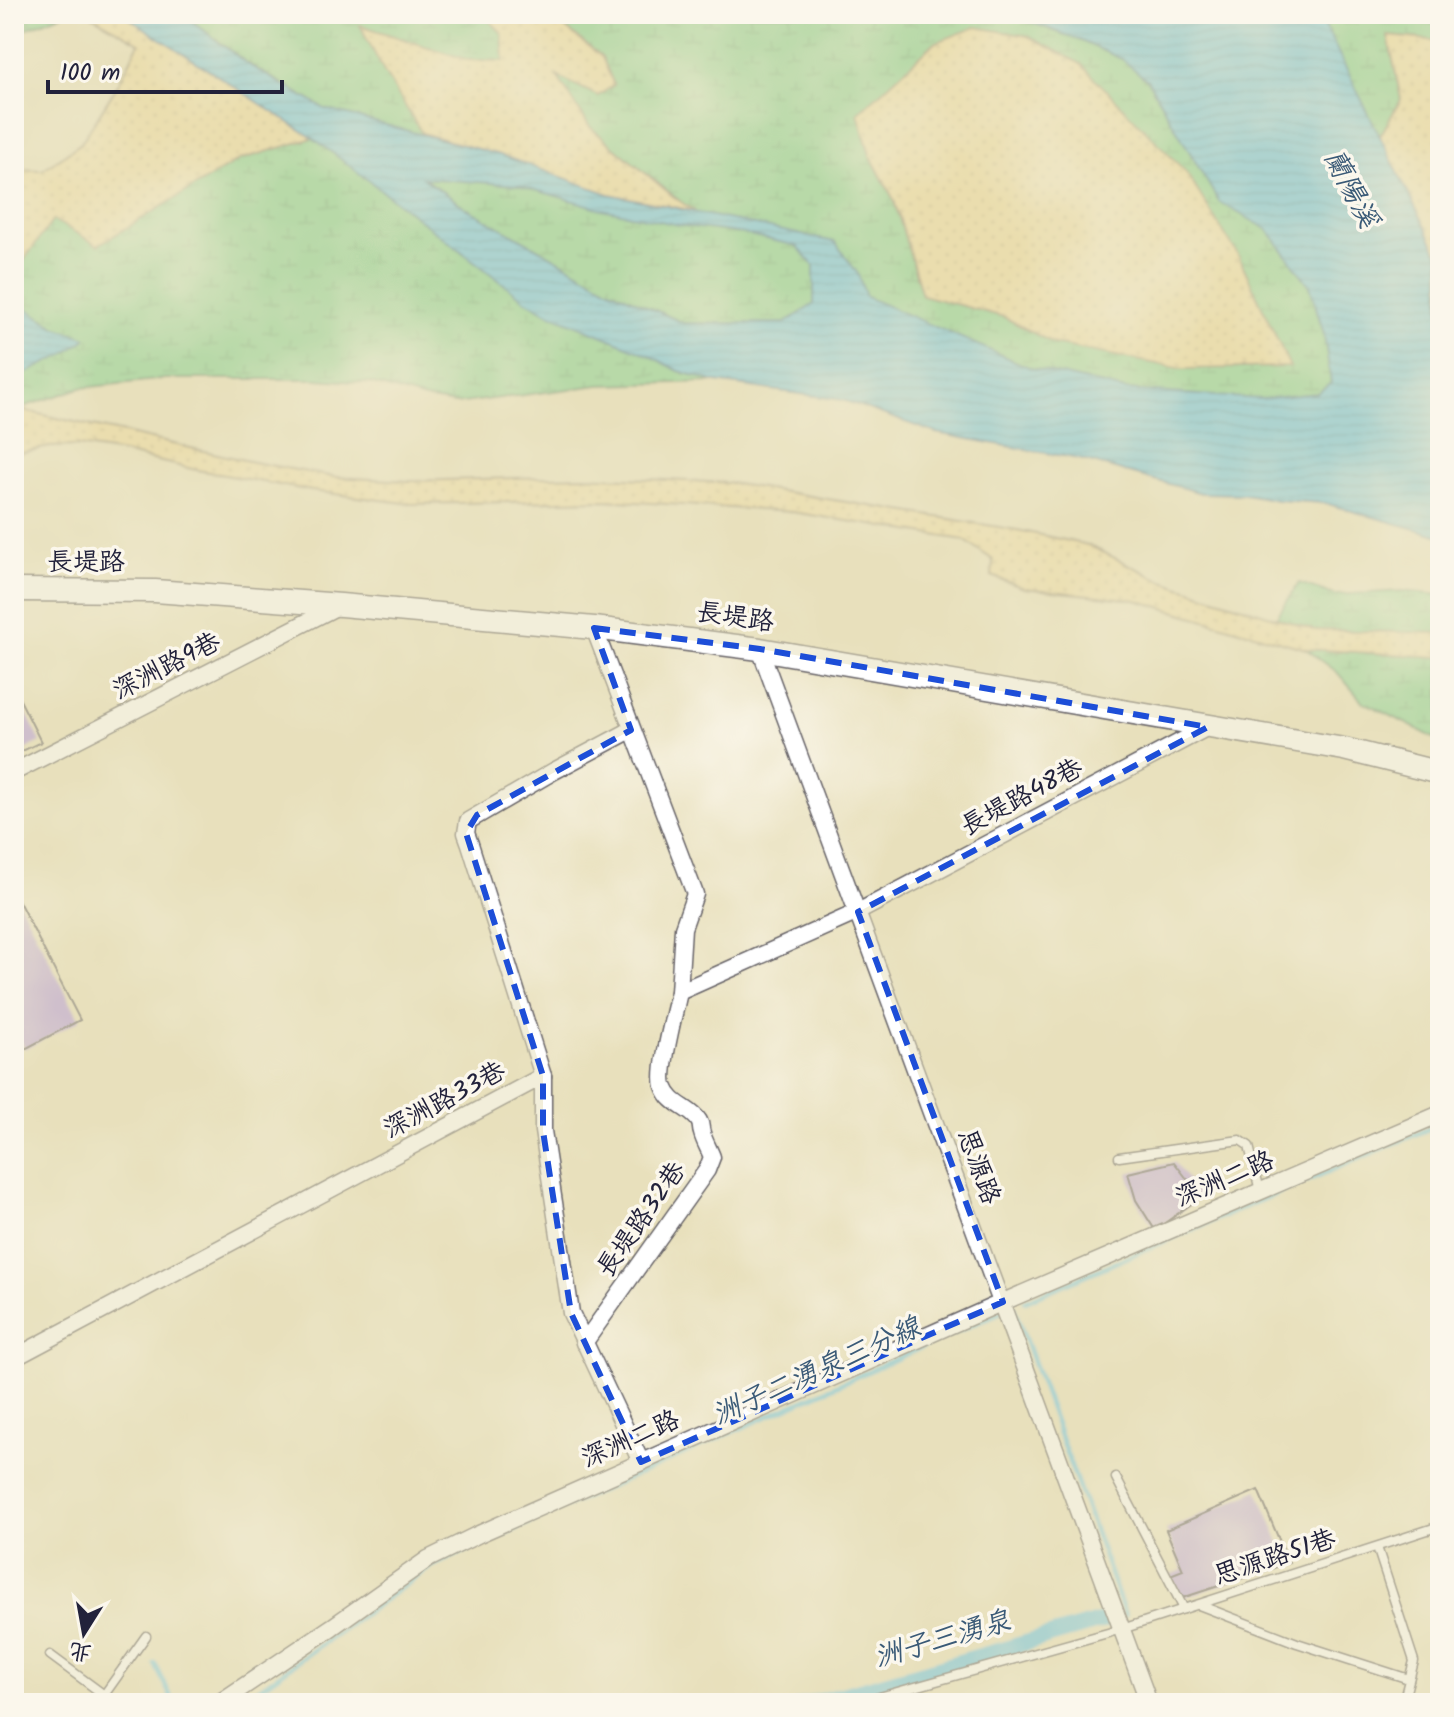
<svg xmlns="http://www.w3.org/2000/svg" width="1454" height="1717" font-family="Kalam,'LXGW WenKai TC',sans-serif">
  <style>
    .wetland { fill: url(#wetland-marsh); stroke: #507966; stroke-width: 2; fill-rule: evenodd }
    .sand { fill: url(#sand-dots); stroke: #887e6c; stroke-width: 2 }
    .water { fill: url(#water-rules); stroke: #457290; stroke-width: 2; fill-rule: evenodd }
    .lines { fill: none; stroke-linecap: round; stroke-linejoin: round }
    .stream { stroke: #68c3e6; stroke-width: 5 }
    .canal { stroke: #68c3e6; stroke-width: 16 }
    .building { fill: #b298df }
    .lane-casing { stroke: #676468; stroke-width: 11 }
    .street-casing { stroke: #676468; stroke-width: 19 }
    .secondary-casing { stroke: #676468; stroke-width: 25 }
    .lane { stroke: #fff; stroke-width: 8 }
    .street { stroke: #fff; stroke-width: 16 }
    .secondary { stroke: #fff; stroke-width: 22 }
    .marked { fill: none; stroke: #1d4ed8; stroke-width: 6; stroke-dasharray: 16 10; stroke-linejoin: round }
    .labels { text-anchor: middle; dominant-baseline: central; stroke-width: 7; stroke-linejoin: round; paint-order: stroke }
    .street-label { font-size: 26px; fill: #22223b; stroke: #fbf7ec }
    .water-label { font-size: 28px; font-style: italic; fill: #3a5a77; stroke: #fbf7ec }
  </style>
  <defs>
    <pattern id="wetland-marsh" width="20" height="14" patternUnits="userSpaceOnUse" patternTransform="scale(2)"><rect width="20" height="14" fill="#7ed091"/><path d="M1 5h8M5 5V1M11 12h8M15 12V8" fill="none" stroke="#6db27e"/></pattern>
    <pattern id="sand-dots" width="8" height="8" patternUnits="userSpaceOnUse" patternTransform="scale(2)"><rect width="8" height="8" fill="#eeda9e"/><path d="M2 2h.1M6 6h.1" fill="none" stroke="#ccbb89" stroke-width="1.8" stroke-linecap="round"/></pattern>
    <pattern id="water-rules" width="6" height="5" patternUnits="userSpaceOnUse" patternTransform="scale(2)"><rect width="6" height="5" fill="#68c3e6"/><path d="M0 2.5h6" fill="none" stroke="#5aa7c6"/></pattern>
  </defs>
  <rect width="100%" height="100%" fill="#fbf7ec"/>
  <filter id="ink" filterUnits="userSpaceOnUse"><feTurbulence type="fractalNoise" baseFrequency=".0125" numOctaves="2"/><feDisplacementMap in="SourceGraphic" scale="16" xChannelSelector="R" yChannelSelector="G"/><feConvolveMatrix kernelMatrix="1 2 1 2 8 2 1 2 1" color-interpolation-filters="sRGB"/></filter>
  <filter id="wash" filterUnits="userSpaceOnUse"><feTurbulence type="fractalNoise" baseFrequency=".006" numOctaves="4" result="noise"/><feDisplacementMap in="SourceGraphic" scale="32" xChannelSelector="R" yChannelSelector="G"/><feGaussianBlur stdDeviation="1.8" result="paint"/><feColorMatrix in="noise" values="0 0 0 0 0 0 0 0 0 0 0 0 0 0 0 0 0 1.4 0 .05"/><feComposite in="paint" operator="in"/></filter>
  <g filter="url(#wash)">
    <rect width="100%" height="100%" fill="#e8e0bc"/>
    <!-- wetland -->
    <g class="wetland">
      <path d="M14,14H63L14,34Z"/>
      <path d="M183,14H483L502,33L505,61L468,60L360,26L500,155L609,194L692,211L590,127L556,75L602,57L547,14H1009L1079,40L1122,59L1172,90L1440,456L683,323L610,289L466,208L325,109L247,63ZM976,28L1028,36L1081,64L1054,344L1004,317L922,295L894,200L870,155L858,112Z"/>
      <path d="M1319,14H1391L1440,24V41L1388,36L1401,99L1379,138Z"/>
      <path d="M313,138L679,371L716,382L599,385L455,404L425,399L370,383L317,379H166L80,388L14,410V274L53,219L185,192L239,160Z"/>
      <path d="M1299,583L1335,595L1402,591L1440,595V633L1314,630L1276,618Z"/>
      <path d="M1306,649L1440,657V741L1362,701L1337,672Z"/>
    </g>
    <!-- sand -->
    <g class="sand">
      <path d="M89,14H123L313,138L239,160L98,245L53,220L14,274V169L42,170L81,143L119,83L139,43Z"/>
      <path d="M483,14H547L602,57L614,85L598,96L557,76L590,127L675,198L695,211L609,194L499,155L422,133L384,72L360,25L468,60L504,61L502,33Z"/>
      <path d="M976,27L1028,36L1081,64L1185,171L1238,255L1290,367L1183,369L1054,344L1004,317L922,295L894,200L870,155L858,113L934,43Z"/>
      <path d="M1388,36L1440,41V257L1379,138L1401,99Z"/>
      <path d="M17,409L253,462L334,477L409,481L583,476L730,483L1017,530L1088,545L1163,581L1314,630L1440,633V657L1306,649L1136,600L1024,588L992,576L993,560L964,540L792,512L604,500L412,504L312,491L192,469L123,453L78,446L50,447L14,454V410Z"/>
    </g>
    <!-- water -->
    <g class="water">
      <path d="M123,14H183L247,64L325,109L500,155L609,194L835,242L858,274L866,297L1031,368L1125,390L1261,399L1317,393L1331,383L1324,335L1310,286L1267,229L1219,202L1148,81L1122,59L1079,40L1009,14H1319L1440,257V536L1324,503L1277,500L1245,494L1201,493L1079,459L936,433L843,400L716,382L679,371L649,355L548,313L525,300L313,138ZM423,178L518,185L602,209L684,226L744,234L797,246L814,266V304L785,323H683L610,289L466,208Z"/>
      <path d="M14,305L25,307L55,327L87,338L62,356L14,379Z"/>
    </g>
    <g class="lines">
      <!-- stream -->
      <g class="stream">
        <path d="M1025,1301L1440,1124"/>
        <path d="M1013,1306L1125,1615"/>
        <path d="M155,1664L174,1703"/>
        <path d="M236,1703L260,1688L432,1566L1001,1312"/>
        <path d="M793,1703L1104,1616"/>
      </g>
      <!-- canal -->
      <path class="canal" d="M817,1703L1105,1620"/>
    </g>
    <g id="blocks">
      <!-- building -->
      <g class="building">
        <path d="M14,688L41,742L14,755Z"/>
        <path d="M14,892L80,1020L25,1049L14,1027Z"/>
        <path d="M1174,1162L1201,1197L1155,1230L1136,1200L1128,1173Z"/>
        <path d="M1258,1490L1289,1563L1182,1598L1170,1575L1183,1570L1166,1530Z"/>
      </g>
    </g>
  </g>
  <g filter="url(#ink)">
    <use href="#blocks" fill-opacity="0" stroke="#676468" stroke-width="2"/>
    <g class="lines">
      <!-- lane casing -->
      <g class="lane-casing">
        <g id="lane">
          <path d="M1119,1157L1240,1140L1249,1146L1260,1191"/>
          <path d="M1116,1478L1184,1609"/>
          <path d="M1377,1547L1414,1661L1403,1703"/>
          <path d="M1199,1605L1297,1643L1409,1679"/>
          <path d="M50,1655L115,1703"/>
          <path d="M104,1695L146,1636"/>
          <path d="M858,1703L1122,1629L1440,1526"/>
        </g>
      </g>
      <!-- street casing -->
      <g class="street-casing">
        <g id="street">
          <path d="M594,628L695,894L683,928L679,992L858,912L1208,727"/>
          <path d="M760,649L1149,1703"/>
          <path d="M14,772L340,605"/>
          <path d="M543,1076L470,844L466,833L468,821L554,771L631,730"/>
          <path d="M584,1343L707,1170L712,1157C709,1149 704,1141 702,1133C700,1128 702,1126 699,1121C690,1107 671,1106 664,1086C659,1069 675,1012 679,992"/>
          <path d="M14,1358L543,1076V1131L571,1313L641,1462"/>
          <path d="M219,1703L332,1627L428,1559L479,1534L1003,1302L1440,1114"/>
        </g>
      </g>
      <!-- secondary casing -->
      <g class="secondary-casing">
        <path id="secondary" d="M14,590L155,591L341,605L594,628L760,649L1344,749L1440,773"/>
      </g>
      <!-- lane -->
      <use href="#lane" class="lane"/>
      <!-- street -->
      <use href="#street" class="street"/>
      <!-- secondary -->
      <use href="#secondary" class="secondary"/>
    </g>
  </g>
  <!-- marked area -->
  <path d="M0 0H1454V1717H0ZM594,628L760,649L1208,727L858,912L1003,1302L641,1462L571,1313L543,1131V1076L466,833L477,815L631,730Z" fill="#e8e0bc" fill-opacity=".55" fill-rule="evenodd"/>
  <path class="marked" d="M594,628L760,649L1208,727L858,912L1003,1302L641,1462L571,1313L543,1131V1076L466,833L477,815L631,730Z"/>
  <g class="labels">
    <!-- street labels -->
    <g class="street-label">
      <text x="86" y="563">長堤路</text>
      <text transform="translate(735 618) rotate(8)">長堤路</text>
      <text transform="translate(167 667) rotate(-27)">深洲路9巷</text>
      <text transform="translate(1022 798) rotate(-28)">長堤路48巷</text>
      <text transform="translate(445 1101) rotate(-28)">深洲路33巷</text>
      <text transform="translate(978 1167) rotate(70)">思源路</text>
      <text transform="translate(1225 1180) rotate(-23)">深洲二路</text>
      <text transform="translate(642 1220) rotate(-55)">長堤路32巷</text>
      <text transform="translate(631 1440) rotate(-24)">深洲二路</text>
      <text transform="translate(1275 1558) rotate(-18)">思源路51巷</text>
    </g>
    <!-- water labels -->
    <g class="water-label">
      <text transform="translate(1350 189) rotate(62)">蘭陽溪</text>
      <text transform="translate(817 1372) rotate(-24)">洲子二湧泉三分線</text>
      <text transform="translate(943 1640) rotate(-16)">洲子三湧泉</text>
    </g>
  </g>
  <!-- margin -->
  <rect width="1454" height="1717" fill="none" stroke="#fbf7ec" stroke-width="48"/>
  <!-- north arrow -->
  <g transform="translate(84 1633) rotate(191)" stroke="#fbf7ec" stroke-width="6" paint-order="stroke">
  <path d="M0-6L14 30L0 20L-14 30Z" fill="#22223b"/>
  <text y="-12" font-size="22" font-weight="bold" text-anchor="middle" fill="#22223b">北</text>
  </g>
  <!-- scale -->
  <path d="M48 80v12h234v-12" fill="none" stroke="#22223b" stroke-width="4"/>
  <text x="60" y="80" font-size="24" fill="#22223b" stroke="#fbf7ec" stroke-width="6" paint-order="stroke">100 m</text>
</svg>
